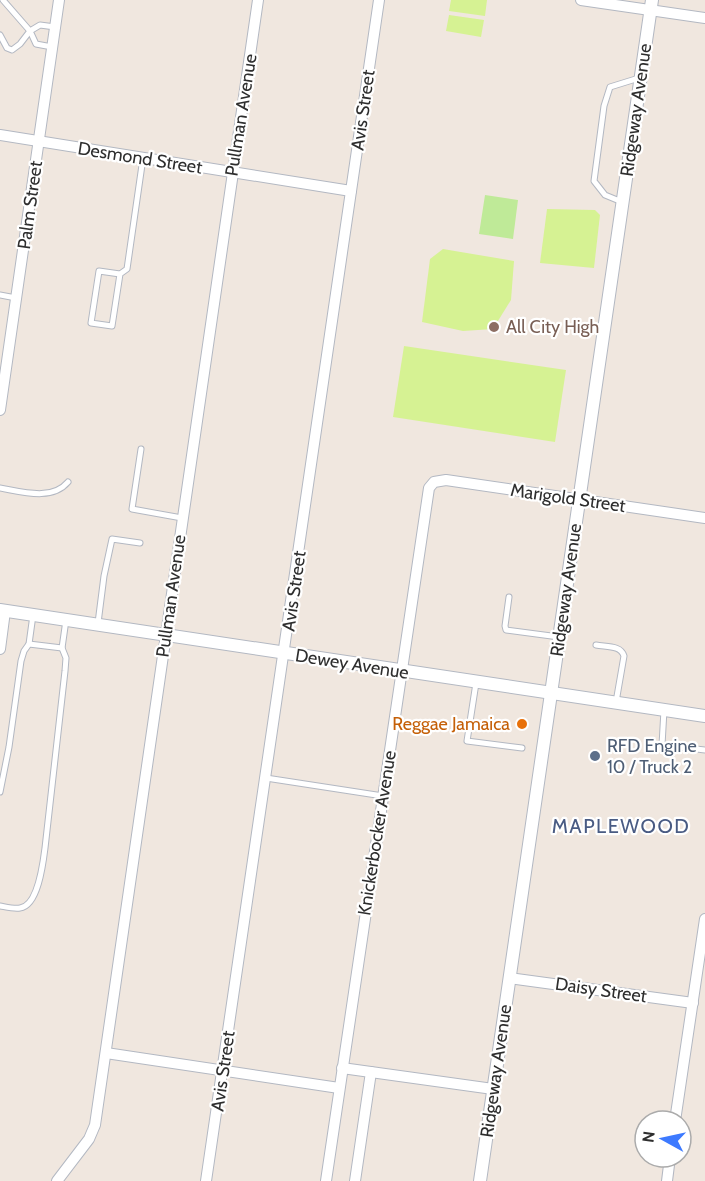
<svg xmlns="http://www.w3.org/2000/svg" width="705" height="1181" font-family="Cabin,sans-serif">
  <style>
    .green { fill: #bfea98 }
    .pitch { fill: #d6f293 }
    .lines { fill: none; stroke-linecap: round; stroke-linejoin: round }
    .service-casing { stroke: #b3b8c2; stroke-width: 7 }
    .minor-casing { stroke: #b3b8c2; stroke-width: 12 }
    .tertiary-casing { stroke: #b3b8c2; stroke-width: 14 }
    .service { stroke: #fff; stroke-width: 5 }
    .minor { stroke: #fff; stroke-width: 10 }
    .tertiary { stroke: #fff; stroke-width: 12 }
    .education-dot { fill: #8d6e63; stroke: #fff; stroke-width: 2 }
    .food-dot { fill: #e8710a; stroke: #fff; stroke-width: 2 }
    .service-dot { fill: #5c6f8a; stroke: #fff; stroke-width: 2 }
    .labels { text-anchor: middle; dominant-baseline: central; stroke-width: 4.5; stroke-linejoin: round; paint-order: stroke }
    .street-label { font-size: 18px; fill: #2e2e2e; stroke: #fff }
    .education-label { font-size: 18px; fill: #785e54; stroke: #fff; text-anchor: start }
    .food-label { font-size: 18px; fill: #c56008; stroke: #fff; text-anchor: end }
    .service-label { font-size: 18px; fill: #4e5e75; stroke: #fff; text-anchor: start }
    .neighbourhood-label { font-size: 20px; letter-spacing: 1.5px; fill: #495b83; stroke: #fff }
  </style>
  <rect width="100%" height="100%" fill="#f0e7df"/>
  <!-- green -->
  <path class="green" d="M485,195L518,200L513,239L479,234Z"/>
  <!-- pitch -->
  <g class="pitch">
    <path d="M451,0H487L485,16L449,11Z"/>
    <path d="M449,15L484,20L481,37L446,31Z"/>
    <path d="M547,209L595,210L600,215L594,268L540,263Z"/>
    <path d="M443,249L514,261L511,300L493,329L463,331L422,322L430,259Z"/>
    <path d="M404,346L566,370L555,442L393,417Z"/>
  </g>
  <g class="lines">
    <!-- service casing -->
    <g class="service-casing">
      <g id="service">
        <path d="M0,35L7,48L12,50L20,44L30,31L3,0"/>
        <path d="M52,47L36,44L30,31L40,25L55,27"/>
        <path d="M622,202L605,195L594,181L604,106L610,87L639,78"/>
        <path d="M120,274L99,271L91,323L112,326L120,274L127,269L143,158"/>
        <path d="M0,295L16,298"/>
        <path d="M141,449L132,509L182,518"/>
        <path d="M0,488C23,492 52,501 68,482"/>
        <path d="M509,597L505,626L506,630L559,637"/>
        <path d="M98,623L104,576L112,539L140,543"/>
        <path d="M29,644L62,648"/>
        <path d="M596,645C606,647 621,645 624,656L616,702"/>
        <path d="M476,683L467,741L522,748"/>
        <path d="M664,710L662,745L705,750"/>
        <path d="M266,778L383,796"/>
        <path d="M0,792L9,747L21,661L24,651L29,644L33,615"/>
        <path d="M0,906C6,907 14,909 20,908C38,906 43,864 45,848L65,671L66,658L62,648L66,620"/>
      </g>
    </g>
    <!-- minor casing -->
    <g class="minor-casing">
      <g id="minor">
        <path d="M581,0L705,18"/>
        <path d="M0,135L351,191"/>
        <path d="M0,410L59,0"/>
        <path d="M0,649L5,611"/>
        <path d="M509,978L693,1003"/>
        <path d="M106,1053L339,1088"/>
        <path d="M342,1068L493,1089"/>
        <path d="M675,1121L705,919"/>
        <path d="M57,1181L89,1139L95,1125L258,0"/>
        <path d="M206,1181L379,0"/>
        <path d="M326,1181L429,488L434,482L446,480L705,518"/>
        <path d="M355,1181L371,1072"/>
        <path d="M667,1181L670,1157"/>
      </g>
    </g>
    <!-- tertiary casing -->
    <g class="tertiary-casing">
      <g id="tertiary">
        <path d="M0,610L705,716"/>
        <path d="M480,1181L652,0"/>
      </g>
    </g>
    <!-- service -->
    <use href="#service" class="service"/>
    <!-- minor -->
    <use href="#minor" class="minor"/>
    <!-- tertiary -->
    <use href="#tertiary" class="tertiary"/>
  </g>
  <!-- markers -->
  <circle class="education-dot" cx="494" cy="327" r="6"/>
  <circle class="food-dot" cx="522" cy="724" r="6"/>
  <circle class="service-dot" cx="595" cy="756" r="6"/>
  <g class="labels">
    <!-- street labels -->
    <g class="street-label">
      <text transform="translate(363 110) rotate(-82)">Avis Street</text>
      <text transform="translate(636 110) rotate(-82)">Ridgeway Avenue</text>
      <text transform="translate(241 115) rotate(-81)">Pullman Avenue</text>
      <text transform="translate(140 158) rotate(9)">Desmond Street</text>
      <text transform="translate(30 205) rotate(-82)">Palm Street</text>
      <text transform="translate(568 498) rotate(8)">Marigold Street</text>
      <text transform="translate(566 590) rotate(-82)">Ridgeway Avenue</text>
      <text transform="translate(294 591) rotate(-82)">Avis Street</text>
      <text transform="translate(171 596) rotate(-82)">Pullman Avenue</text>
      <text transform="translate(352 664) rotate(9)">Dewey Avenue</text>
      <text transform="translate(377 833) rotate(-81)">Knickerbocker Avenue</text>
      <text transform="translate(601 990) rotate(8)">Daisy Street</text>
      <text transform="translate(223 1071) rotate(-82)">Avis Street</text>
      <text transform="translate(496 1071) rotate(-82)">Ridgeway Avenue</text>
    </g>
    <!-- education labels -->
    <g class="education-label">
      <text x="506" y="327">All City High</text>
    </g>
    <!-- food labels -->
    <g class="food-label">
      <text x="510" y="724">Reggae Jamaica</text>
    </g>
    <!-- service labels -->
    <g class="service-label">
      <text x="607" y="746">RFD Engine<tspan x="607" dy="21">10 / Truck 2</tspan></text>
    </g>
    <!-- neighbourhood labels -->
    <g class="neighbourhood-label">
      <text x="621" y="826">MAPLEWOOD</text>
    </g>
  </g>
  <!-- north arrow -->
  <g transform="translate(663 1139) rotate(278)"><circle r="28" fill="#ffffff" stroke="#ababab" stroke-width="1.5"/>
  <path d="M0-4.5L10 22L0 15L-10 22Z" fill="#3d7aff"/>
  <text y="-9" font-size="16" font-weight="bold" text-anchor="middle" fill="#2e2e2e">N</text>
  </g>
</svg>
